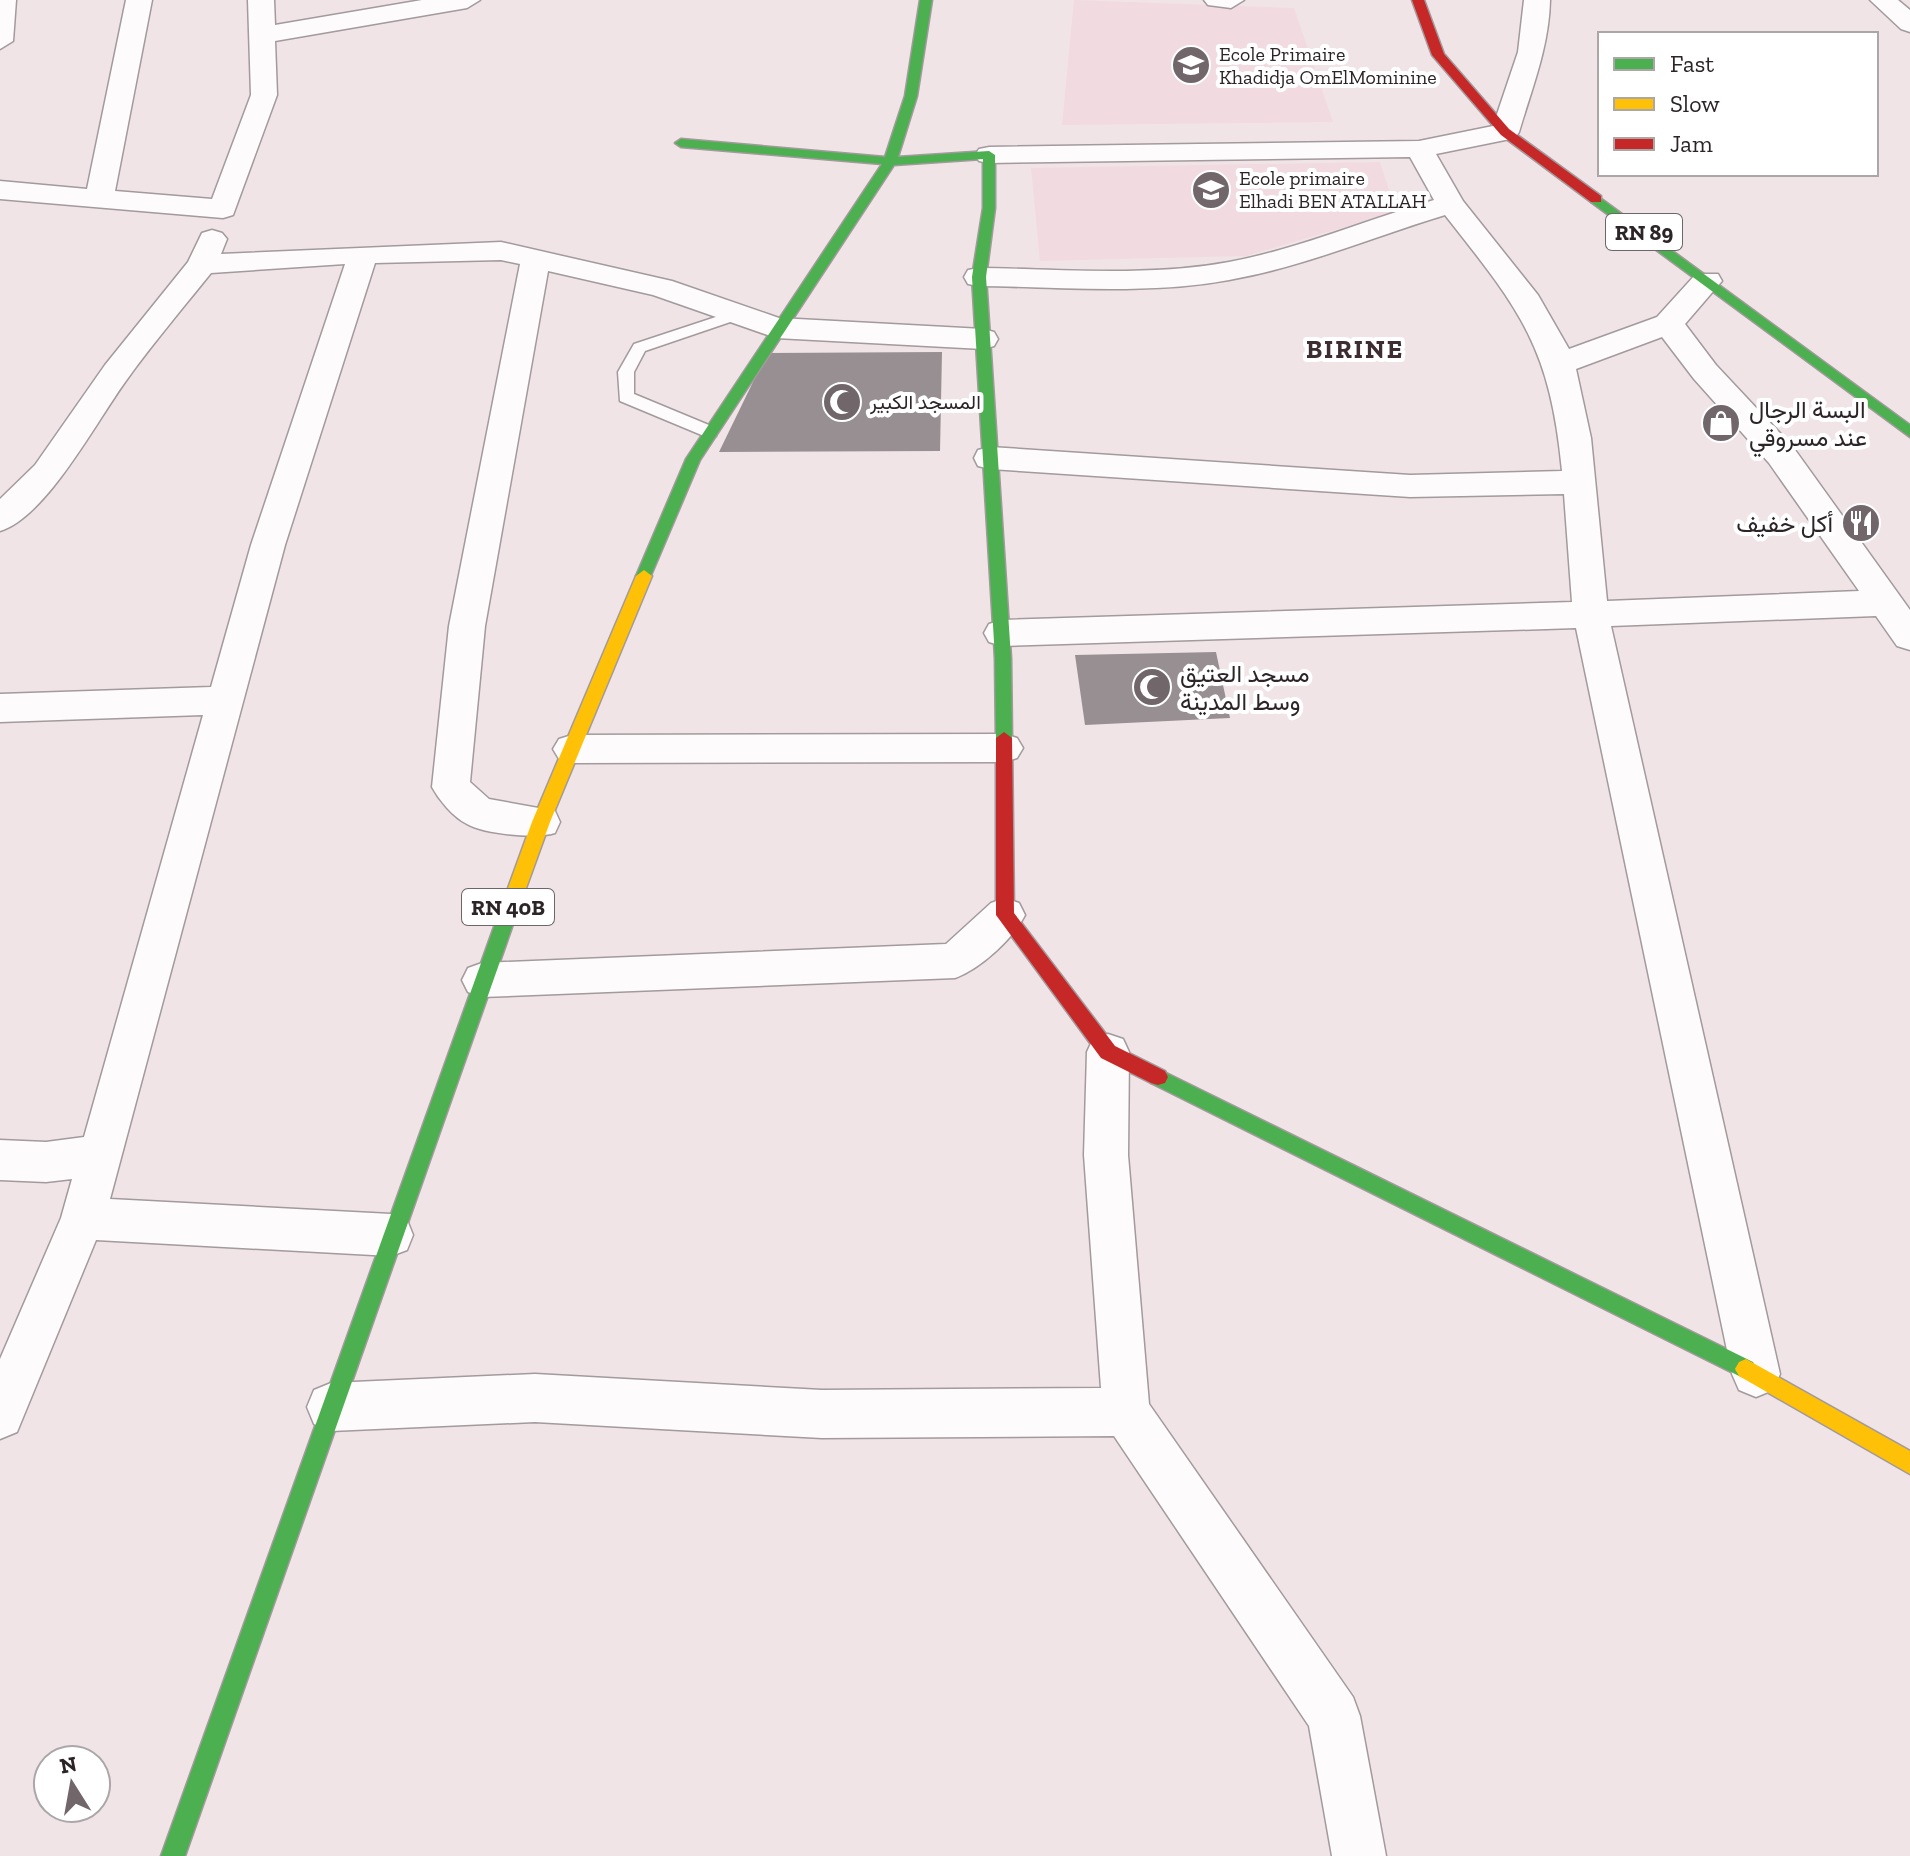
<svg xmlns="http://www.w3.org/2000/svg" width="1910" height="1856" font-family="'Zilla Slab',Vazirmatn,serif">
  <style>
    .built { fill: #f1dae0 }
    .building { fill: #988f92 }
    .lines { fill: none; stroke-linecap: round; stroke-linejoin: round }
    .lane-casing { stroke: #a29a9c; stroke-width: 3 }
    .street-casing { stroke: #a29a9c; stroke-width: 3 }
    .fast-casing { stroke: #a29a9c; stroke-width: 3 }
    .slow-casing { stroke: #a29a9c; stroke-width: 3 }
    .jam-casing { stroke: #a29a9c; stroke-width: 3 }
    .lane { fill: #fdfbfb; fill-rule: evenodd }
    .street { fill: #fdfbfb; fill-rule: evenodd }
    .fast { fill: #4caf50; fill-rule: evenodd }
    .slow { fill: #ffc107; fill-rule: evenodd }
    .jam { fill: #c62828; fill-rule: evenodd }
    .labels { text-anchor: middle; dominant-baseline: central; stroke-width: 8; stroke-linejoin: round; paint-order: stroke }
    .far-poi-label { font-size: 20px; fill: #2c2426; stroke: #fff; text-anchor: start }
    .shield { fill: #fff; stroke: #6b6667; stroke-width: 2 }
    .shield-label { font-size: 22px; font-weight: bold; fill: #2c2426 }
    .poi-label { font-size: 24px; fill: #2c2426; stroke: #fff; text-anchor: start }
    .far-district-label { font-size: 26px; font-weight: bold; letter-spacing: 2px; fill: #3d2c31; stroke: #fff }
  </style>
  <rect width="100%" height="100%" fill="#f0e4e7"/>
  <!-- built -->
  <g class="built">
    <path d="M1074,0L1294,8L1333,122L1062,125Z"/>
    <path d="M1380,162L1396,212L1246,256L1040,261L1031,168Z"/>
  </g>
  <!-- building -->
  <g class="building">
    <path d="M942,352L940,451L719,452L767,353Z"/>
    <path d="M1216,652L1230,718L1085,725L1075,655Z"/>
  </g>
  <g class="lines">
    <!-- lane casing -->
    <g class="lane-casing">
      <path id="lane" d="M737,310L745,315L742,318L645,351L634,372V394L716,428V436H704L620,401L618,372L634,344Z"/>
    </g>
    <!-- street casing -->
    <g class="street-casing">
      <g id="street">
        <path d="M0,0H16L13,41L0,49Z"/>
        <path d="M126,0H152L115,191L212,199L251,95L248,0H274L275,25L422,0H480L467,8L275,41L277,95L233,215L223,218L0,199V181L87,189Z"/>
        <path d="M1204,0H1244L1231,8L1208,5Z"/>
        <path d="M1524,0H1550C1549,47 1532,88 1519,132L1515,138L1436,154L1463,201L1538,295L1569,349L1657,317L1696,274H1718L1722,281L1685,324L1716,365L1793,447L1910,610V650L1897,646L1876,616L1611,626L1780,1374L1773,1390L1756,1397L1739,1390L1732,1374L1576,628L1002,646L989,642L984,633L989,624L1002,620L1572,602L1564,494L1410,497L990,469L978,466L974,458L978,450L990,447L1410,475L1562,471C1550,346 1520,310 1445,215C1373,237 1303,267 1229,280C1147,295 1062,287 979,286L968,284L964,277L968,270L979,268C1062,269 1147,277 1229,262C1299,249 1366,220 1434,200L1410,157L989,163L979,161L975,155L979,149L989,147L1419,141L1493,126L1518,52ZM1662,337L1694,379L1769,463L1859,591L1607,601L1591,438L1576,369Z"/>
        <path d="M1870,0H1898L1910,10V32L1901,29Z"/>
        <path d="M212,230L222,233L227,239L221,254L501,242L672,281L779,318L983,329L994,332L998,339L994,346L983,349L776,338L653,295L548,271L485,626L470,782L489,799L555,811L560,822L555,833C536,839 484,834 467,824C453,817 439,800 432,787L449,626L520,264L501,260L375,263L285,545L110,1199L391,1214L407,1220L413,1235L407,1250L391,1256L96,1240L17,1432L0,1439V1359L61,1218L72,1179L46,1182L0,1180V1140L46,1142L84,1137L203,715L0,722V694L211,687L251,545L345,264L211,273C183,308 154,342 128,378C98,418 47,517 0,531V499L35,465L105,365L188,262L202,233Z"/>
        <path d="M1004,734L1017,738L1023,748L1017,758L1004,762L572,763L559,759L553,749L559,739L572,735Z"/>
        <path d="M1005,898L1019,903L1025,915C1013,939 980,969 955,978L482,997L468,992L462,980L468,968L482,963L946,944L991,903Z"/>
        <path d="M1108,1034L1123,1039L1129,1052L1128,1155L1149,1404L1353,1697L1360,1716L1386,1856H1332L1309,1726L1114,1436L822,1438L535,1422L331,1431L314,1424L307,1407L314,1390L331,1383L535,1374L822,1390L1101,1388L1084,1155L1087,1052L1093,1039Z"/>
      </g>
    </g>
    <!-- fast casing -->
    <g class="fast-casing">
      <g id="fast">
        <path d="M920,0H932L917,96L898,157L989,151L995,155V208L986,277L1011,658L1012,738L1004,744L996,738L995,658L972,277L983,208V159L894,165L700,460L649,580H639L636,576L686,459L882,164L681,147L675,143L681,139L885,157L905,96Z"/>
        <path d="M1596,195L1910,425V437L1591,202V196Z"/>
        <path d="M508,906L514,908L517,913L185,1856H161L499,913L502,908Z"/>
        <path d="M1158,1069L1753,1362L1757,1369L1753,1376L1746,1379L1739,1376L1151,1083L1148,1077L1151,1071Z"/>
      </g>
    </g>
    <!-- slow casing -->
    <g class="slow-casing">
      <g id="slow">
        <path d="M644,570L652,576L550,822L517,913L514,918H502L499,913L532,822L636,576Z"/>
        <path d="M1746,1359L1910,1451V1474L1739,1376L1735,1369L1739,1362Z"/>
      </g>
    </g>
    <!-- jam casing -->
    <g class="jam-casing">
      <g id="jam">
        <path d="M1412,0H1424L1444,54L1509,129L1601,196V202H1591L1501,135L1432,55Z"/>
        <path d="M1004,732L1012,738L1014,913L1115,1046L1165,1071L1168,1077L1165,1083L1158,1085L1151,1083L1101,1058L996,915V738Z"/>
      </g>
    </g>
    <!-- lane -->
    <use href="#lane" class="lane"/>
    <!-- street -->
    <use href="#street" class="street"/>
    <!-- fast -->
    <use href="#fast" class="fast"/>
    <!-- slow -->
    <use href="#slow" class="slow"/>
    <!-- jam -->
    <use href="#jam" class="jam"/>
  </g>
  <!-- icons -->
  <defs>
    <g id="school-disc" transform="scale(2)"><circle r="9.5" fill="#71676a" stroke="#fff"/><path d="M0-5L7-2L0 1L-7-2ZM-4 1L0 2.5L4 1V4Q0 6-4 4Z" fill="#fff"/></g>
    <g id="mosque-disc" transform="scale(2)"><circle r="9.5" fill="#71676a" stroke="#fff"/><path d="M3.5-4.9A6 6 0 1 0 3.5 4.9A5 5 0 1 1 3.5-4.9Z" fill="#fff"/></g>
    <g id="shop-disc" transform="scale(2)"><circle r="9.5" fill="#71676a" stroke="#fff"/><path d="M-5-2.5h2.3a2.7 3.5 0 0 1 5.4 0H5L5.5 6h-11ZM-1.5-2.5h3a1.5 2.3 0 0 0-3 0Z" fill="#fff"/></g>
    <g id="restaurant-disc" transform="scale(2)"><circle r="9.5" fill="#71676a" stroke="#fff"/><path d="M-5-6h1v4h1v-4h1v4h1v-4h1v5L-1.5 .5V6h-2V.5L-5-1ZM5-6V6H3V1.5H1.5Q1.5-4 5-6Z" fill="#fff"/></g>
  </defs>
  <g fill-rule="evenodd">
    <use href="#school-disc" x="1191" y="65"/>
    <use href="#school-disc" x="1211" y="190"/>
    <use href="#mosque-disc" x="842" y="402"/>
    <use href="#shop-disc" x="1721" y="423"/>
    <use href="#restaurant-disc" x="1861" y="523"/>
    <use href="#mosque-disc" x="1152" y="687"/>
  </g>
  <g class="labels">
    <!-- far-poi labels -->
    <g class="far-poi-label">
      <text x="1219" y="54">Ecole Primaire<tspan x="1219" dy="23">Khadidja OmElMominine</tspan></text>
      <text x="1239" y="178">Ecole primaire<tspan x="1239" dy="23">Elhadi BEN ATALLAH</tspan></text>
      <text x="870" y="402">المسجد الكبير</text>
    </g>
    <!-- shield labels -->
    <g class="shield">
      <rect x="1606" y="214" width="76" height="36" rx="6"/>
      <rect x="462" y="889" width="92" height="36" rx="6"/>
    </g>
    <g class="shield-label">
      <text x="1644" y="232">RN 89</text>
      <text x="508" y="907">RN 40B</text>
    </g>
    <!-- poi labels -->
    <g class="poi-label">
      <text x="1749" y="409">البسة الرجال<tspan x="1749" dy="28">عند مسروقي</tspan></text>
      <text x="1833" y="523" text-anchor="end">أكل خفيف</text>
      <text x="1180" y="673">مسجد العتيق<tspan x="1180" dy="28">وسط المدينة</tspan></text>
    </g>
    <!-- far-district labels -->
    <g class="far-district-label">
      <text x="1355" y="349">BIRINE</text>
    </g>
  </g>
  <!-- legend -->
  <rect x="1598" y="32" width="280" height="144" fill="#ffffff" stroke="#aba7a8" stroke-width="2"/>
  <rect x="1614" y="58" width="40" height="12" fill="#4caf50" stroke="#aba7a8" stroke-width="2"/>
  <text x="1670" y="72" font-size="24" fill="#2c2426">Fast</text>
  <rect x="1614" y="98" width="40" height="12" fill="#ffc107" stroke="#aba7a8" stroke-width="2"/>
  <text x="1670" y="112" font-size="24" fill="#2c2426">Slow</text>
  <rect x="1614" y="138" width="40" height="12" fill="#c62828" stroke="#aba7a8" stroke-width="2"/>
  <text x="1670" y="152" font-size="24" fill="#2c2426">Jam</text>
  <!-- north arrow -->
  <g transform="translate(72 1784) rotate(349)"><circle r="38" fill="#ffffff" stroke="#aba7a8" stroke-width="2"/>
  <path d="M0-6L14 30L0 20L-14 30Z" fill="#71676a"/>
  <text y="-12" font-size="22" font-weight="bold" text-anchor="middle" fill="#2c2426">N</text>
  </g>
</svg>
